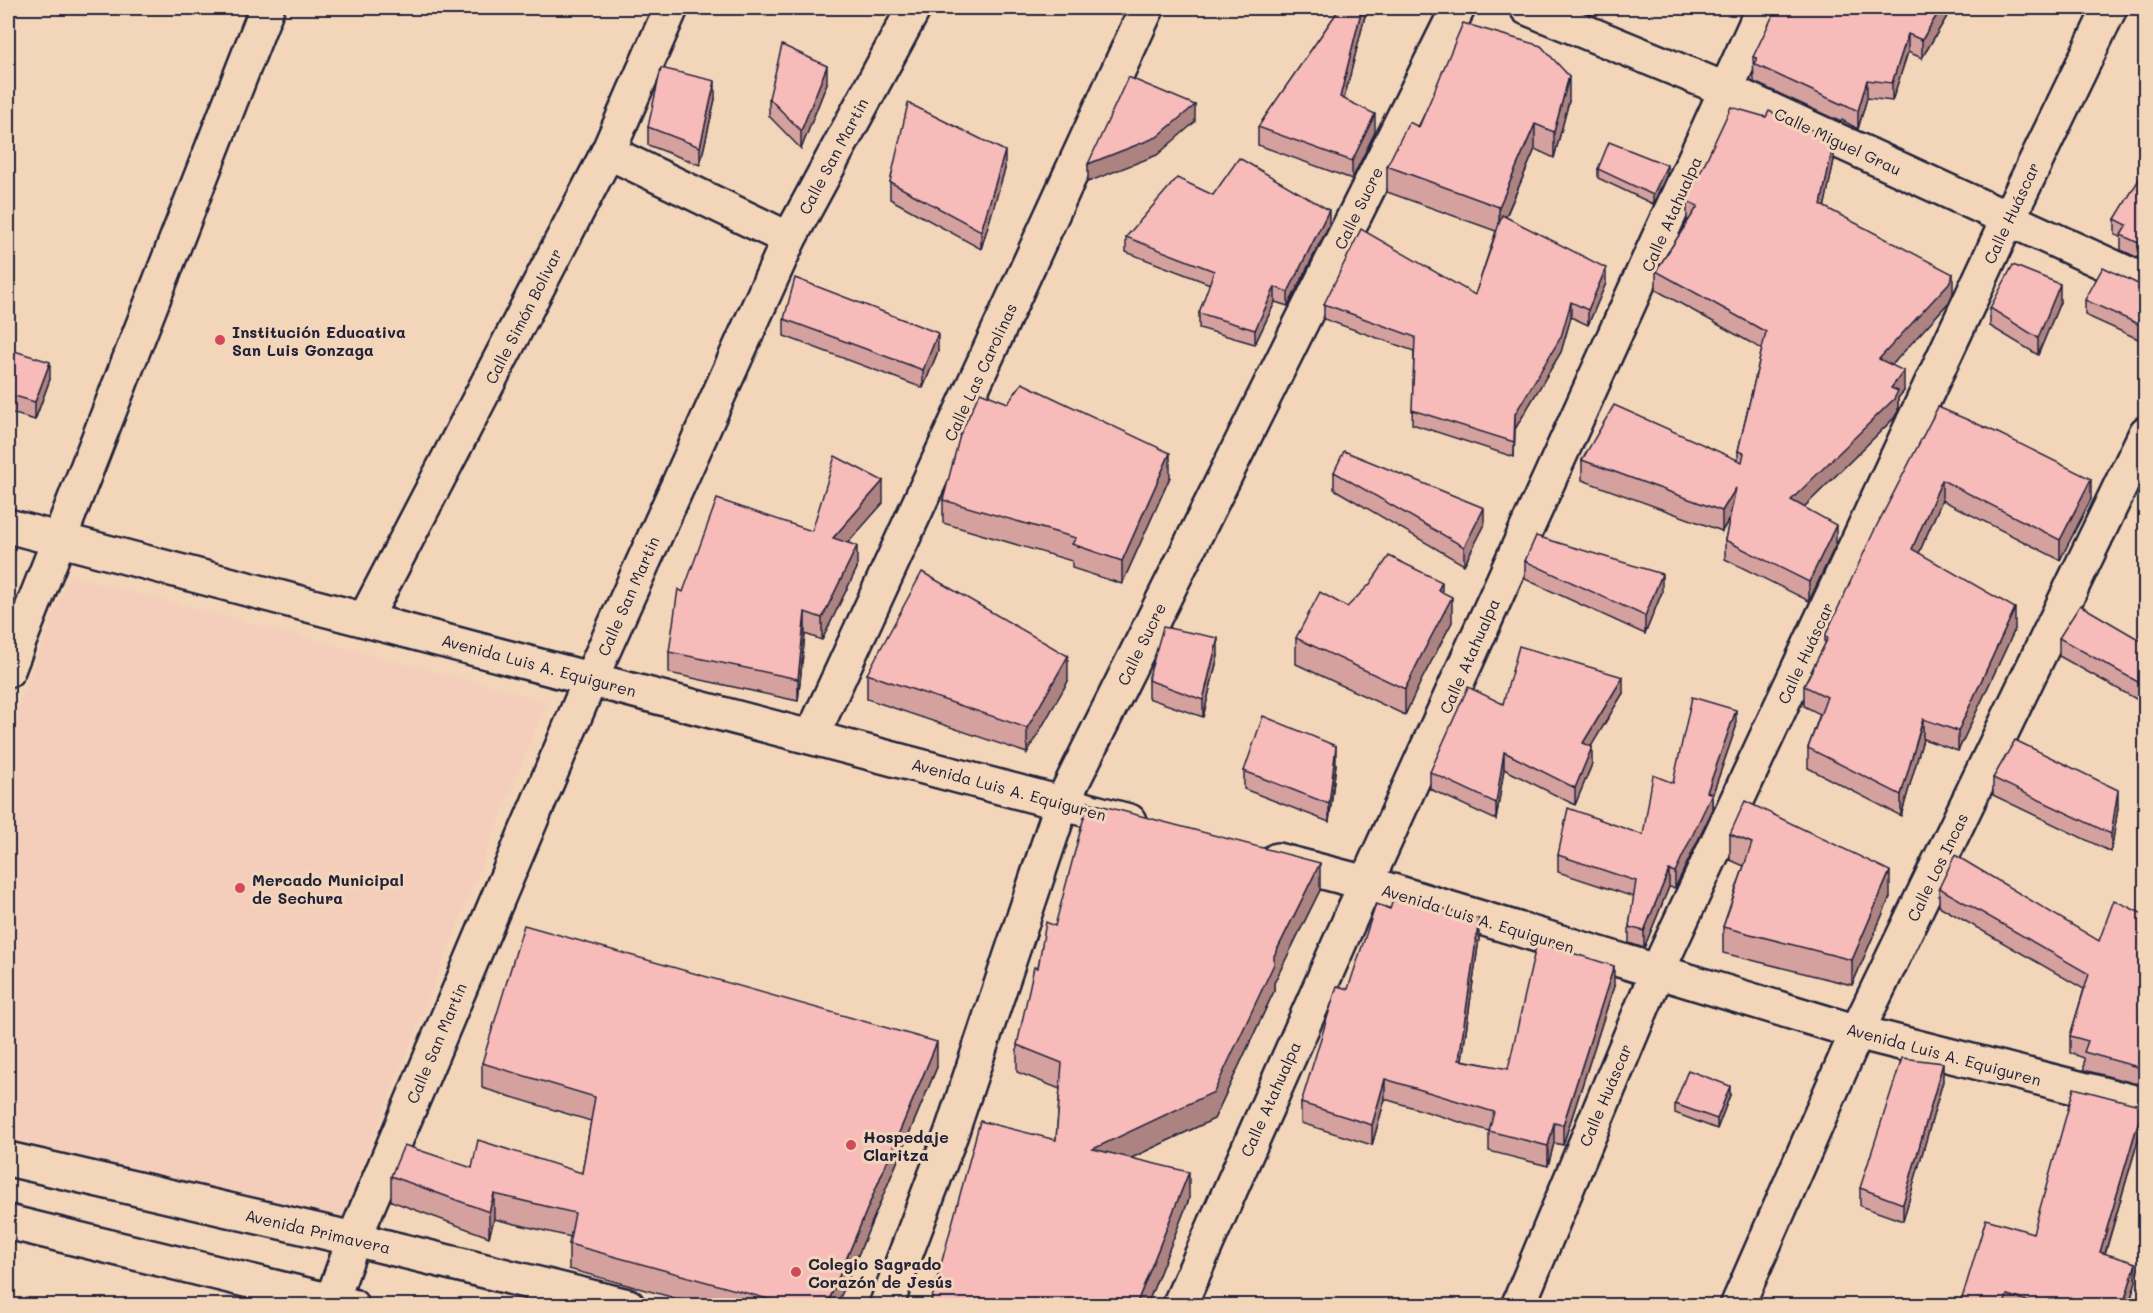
<svg xmlns="http://www.w3.org/2000/svg" width="2153" height="1313" font-family="Mali,sans-serif">
  <style>
    .built { fill: #f4ceba }
    .lines { fill: none; stroke-linecap: round; stroke-linejoin: round }
    .minor-casing { stroke: #22223b; stroke-width: 38 }
    .tertiary-casing { stroke: #22223b; stroke-width: 38 }
    .minor { stroke: #f3d6ba; stroke-width: 33 }
    .tertiary { stroke: #f3d6ba; stroke-width: 33 }
    .wall { fill: #d4a19f; stroke: #22223b; stroke-width: 1.5 }
    .shaded-wall { fill: #ad8382; stroke: #22223b; stroke-width: 1.5 }
    .building { fill: #f7bbb9; stroke: #22223b; stroke-width: 1.5 }
    .poi-dot { fill: #d1495b; stroke: #f3d6ba; stroke-width: 2 }
    .labels { text-anchor: middle; dominant-baseline: central; stroke-width: 6; stroke-linejoin: round; paint-order: stroke }
    .street-label { font-size: 16px; fill: #22223b; stroke: #f3d6ba }
    .poi-label { font-size: 16px; font-weight: bold; fill: #22223b; stroke: #f3d6ba; text-anchor: start }
  </style>
  <rect width="100%" height="100%" fill="#f3d6ba"/>
  <filter id="ink" filterUnits="userSpaceOnUse"><feTurbulence type="fractalNoise" baseFrequency=".0167" numOctaves="2"/><feDisplacementMap in="SourceGraphic" scale="12" xChannelSelector="R" yChannelSelector="G"/><feConvolveMatrix kernelMatrix="1 2 1 2 8 2 1 2 1" color-interpolation-filters="sRGB"/></filter>
  <g filter="url(#ink)">
    <!-- built -->
    <path class="built" d="M69,575L547,701L339,1224L8,1142V731Z"/>
    <g class="lines">
      <!-- minor casing -->
      <g class="minor-casing">
        <g id="minor">
          <path d="M1527,8L1727,90L2146,282"/>
          <path d="M608,152L789,239"/>
          <path d="M8,670L267,8"/>
          <path d="M812,736L1147,8"/>
          <path d="M1857,1032L2146,433"/>
          <path d="M332,1300L354,1239L591,678L789,239L914,8"/>
          <path d="M886,1306L951,1134L1062,803L1458,8"/>
          <path d="M1179,1306L1366,883L1763,8"/>
          <path d="M1518,1306L1657,972L2008,219L2110,8"/>
        </g>
      </g>
      <!-- tertiary casing -->
      <g class="tertiary-casing">
        <g id="tertiary">
          <path d="M8,526L1129,821"/>
          <path d="M365,619L608,152L671,8"/>
          <path d="M1277,860L1366,883L1857,1032L2146,1105"/>
          <path d="M8,1159L354,1239L628,1306"/>
          <path d="M8,1222L352,1306"/>
          <path d="M1737,1306L1857,1032"/>
        </g>
      </g>
      <!-- minor -->
      <use href="#minor" class="minor"/>
      <!-- tertiary -->
      <use href="#tertiary" class="tertiary"/>
    </g>
    <!-- wall -->
    <g class="wall">
      <path d="M1340,8H1367L1344,99L1375,132L1352,179L1258,145V127Z"/>
      <path d="M1952,8L1922,58L1908,52L1892,101L1867,98L1858,129L1842,120L1841,122L1754,82L1753,57L1786,12Z"/>
      <path d="M827,83L801,149L769,116V98Z"/>
      <path d="M715,99L700,165L648,145V127Z"/>
      <path d="M1569,101L1554,158L1535,149L1506,217L1606,283L1588,325L1571,317L1561,352L1515,429L1514,457L1412,424L1414,351L1324,319V304L1475,295L1496,231L1387,192V166L1419,127Z"/>
      <path d="M1834,160L1824,207L1953,293L1949,302L1891,365L1904,391L1898,398V411L1894,418L1804,507L1836,544L1809,601L1725,559V540L1730,518L1722,531L1582,480V460H1738V451L1762,349L1656,290V271L1689,220H1687V201Z"/>
      <path d="M1005,169L981,249L890,199V182Z"/>
      <path d="M1598,169L1667,174L1653,204L1598,178Z"/>
      <path d="M2145,178V261L2121,250V237L2115,235V219Z"/>
      <path d="M1213,195L1329,225L1288,306L1275,302L1255,344L1199,328V313L1210,284L1126,252V237Z"/>
      <path d="M2138,284L2145,285V342L2085,315V300Z"/>
      <path d="M2060,302L2038,355L1990,326V308Z"/>
      <path d="M784,319L938,351L923,388L784,336Z"/>
      <path d="M8,349L50,379L35,420L8,412Z"/>
      <path d="M1938,407L2091,499L2060,560L1942,500L1919,553L2015,629L1958,751L1923,739L1901,816L1808,768V748L1820,714L1804,706V686L1825,644V636Z"/>
      <path d="M1334,472L1484,526L1464,565L1334,489Z"/>
      <path d="M1170,477L1122,584L1072,568V561L943,523V500Z"/>
      <path d="M883,503L847,543L857,568L822,640L805,634L798,701L669,673V652L683,592L812,531Z"/>
      <path d="M1525,561L1662,592L1645,634L1525,579Z"/>
      <path d="M1442,592L1452,622L1421,681L1405,715L1296,664V638Z"/>
      <path d="M2059,638L2145,643V704L2059,656Z"/>
      <path d="M1218,656L1203,717L1148,698V680Z"/>
      <path d="M867,674L1068,681L1027,753L867,699Z"/>
      <path d="M1623,693L1590,747L1592,764L1575,805L1504,769L1496,820L1430,789V772L1503,704Z"/>
      <path d="M1736,727L1712,796V811L1675,888L1669,887L1644,948L1629,943V927L1634,897L1558,872V855L1643,835L1673,783Z"/>
      <path d="M1336,764L1329,822L1244,789V771Z"/>
      <path d="M1993,778L2118,808L2111,852L1993,795Z"/>
      <path d="M1730,834L1890,897L1852,985L1723,953V927L1744,866L1730,860Z"/>
      <path d="M1939,888L2099,941L2145,915V1086L2084,1070V1058L2070,1053V1036L2084,989L1939,906Z"/>
      <path d="M1320,890L1274,983V991L1214,1119L1131,1158L1189,1199L1147,1305H930L1056,1140L1060,1089L1017,1072V1045L1038,968L1055,926Z"/>
      <path d="M1479,939L1462,1060L1508,1069L1614,986L1563,1145L1554,1143L1548,1166L1489,1151V1131L1385,1099L1372,1145L1301,1123V1103L1348,989Z"/>
      <path d="M482,1063L937,1067L837,1305H700L569,1269V1244L571,1237L494,1219L489,1237L391,1201V1176L472,1168L582,1173L591,1121L482,1088Z"/>
      <path d="M1943,1081L1903,1221L1860,1206V1188Z"/>
      <path d="M1730,1095L1717,1129L1675,1113V1104Z"/>
      <path d="M2143,1123L2105,1254L2136,1281L2129,1305H1960Z"/>
    </g>
    <!-- shaded-wall -->
    <g class="shaded-wall">
      <path d="M1362,8H1367L1340,115V97Z"/>
      <path d="M1941,8H1952L1922,58V40Z"/>
      <path d="M1908,34V52L1892,101V83Z"/>
      <path d="M827,66V83L801,149V131Z"/>
      <path d="M1569,76V101L1554,158V132Z"/>
      <path d="M1867,80V98L1858,129V111Z"/>
      <path d="M715,81V99L700,165V147Z"/>
      <path d="M1195,105V122L1157,155L1088,182V164Z"/>
      <path d="M1375,114V132L1352,179V161Z"/>
      <path d="M1535,124V149L1499,232V207Z"/>
      <path d="M1834,140V160L1821,224V205Z"/>
      <path d="M1005,151V169L981,249V231Z"/>
      <path d="M1667,165V174L1653,204V195Z"/>
      <path d="M1329,210V225L1288,306V292Z"/>
      <path d="M1606,268V283L1588,325V310Z"/>
      <path d="M1953,274V293L1949,302L1879,379V359Z"/>
      <path d="M2060,284V302L2038,355V338Z"/>
      <path d="M1275,287V302L1255,344V330Z"/>
      <path d="M1571,302V317L1561,352L1515,429L1514,457L1515,414Z"/>
      <path d="M938,333V351L923,388V370Z"/>
      <path d="M50,362V379L35,420V402Z"/>
      <path d="M1904,371V391L1898,398V411L1894,418L1791,520V500L1891,388Z"/>
      <path d="M1170,453V477L1122,584V561Z"/>
      <path d="M2091,479V499L2060,560V540Z"/>
      <path d="M1942,480V500L1912,569V549Z"/>
      <path d="M883,481V503L833,560V538Z"/>
      <path d="M1736,488V507L1722,531V511Z"/>
      <path d="M1484,508V526L1464,565V547Z"/>
      <path d="M1836,525V544L1809,601V582Z"/>
      <path d="M857,546V568L822,640V618Z"/>
      <path d="M1662,574V592L1645,634V616Z"/>
      <path d="M1442,582V607L1438,590Z"/>
      <path d="M1452,597V622L1421,681L1405,715V689L1421,656Z"/>
      <path d="M2015,608V629L1958,751V731Z"/>
      <path d="M805,612V634L798,701V679Z"/>
      <path d="M1218,638V656L1203,717V700Z"/>
      <path d="M1068,656V681L1027,753V728Z"/>
      <path d="M1623,677V693L1583,760V743Z"/>
      <path d="M1736,710V727L1712,796V811L1675,888V872L1707,792Z"/>
      <path d="M1923,719V739L1901,816V795Z"/>
      <path d="M1336,746V764L1329,822V804Z"/>
      <path d="M1592,747V764L1575,805V788Z"/>
      <path d="M1504,752V769L1496,820V803Z"/>
      <path d="M2118,790V808L2111,852V834Z"/>
      <path d="M1320,863V890L1274,983V991L1214,1119L1093,1176V1149L1274,956Z"/>
      <path d="M1669,870V887L1644,948V931Z"/>
      <path d="M1890,871V897L1852,985V960Z"/>
      <path d="M1479,919V939L1459,1080V1060Z"/>
      <path d="M1614,966V986L1563,1145V1125Z"/>
      <path d="M937,1042V1067L837,1305H827Z"/>
      <path d="M1943,1063V1081L1903,1221V1204Z"/>
      <path d="M1385,1079V1099L1372,1145V1125Z"/>
      <path d="M1730,1086V1095L1717,1129V1119Z"/>
      <path d="M2143,1106V1123L2100,1270V1252Z"/>
      <path d="M1554,1123V1143L1548,1166V1146Z"/>
      <path d="M1189,1172V1199L1147,1305H1136Z"/>
      <path d="M494,1194V1219L489,1237V1212Z"/>
      <path d="M2136,1263V1281L2129,1305H2123Z"/>
    </g>
    <!-- building -->
    <g class="building">
      <path d="M1340,8H1362L1340,97L1375,114L1352,161L1258,127Z"/>
      <path d="M1788,8H1941L1922,40L1908,34L1892,83L1867,80L1858,111L1842,103L1841,104L1754,64L1757,58L1753,57L1776,9L1786,12Z"/>
      <path d="M1463,23L1541,46L1569,76L1554,132L1535,124L1499,207L1387,166L1409,122L1419,127Z"/>
      <path d="M782,45L827,66L801,131L769,98Z"/>
      <path d="M661,68L715,81L700,147L648,127Z"/>
      <path d="M1128,77L1195,105L1157,137L1088,164Z"/>
      <path d="M908,103L1005,151L981,231L890,182Z"/>
      <path d="M1731,107L1766,117L1769,111L1834,140L1821,205L1953,274L1949,283L1879,359L1904,371L1891,388L1898,391L1894,399L1791,500L1836,525L1809,582L1725,540L1736,488L1722,511L1582,460L1614,405L1742,462L1744,453L1738,451L1766,332L1656,271L1698,206L1687,201Z"/>
      <path d="M1609,142L1667,165L1653,195L1598,169Z"/>
      <path d="M1239,158L1329,210L1288,292L1275,287L1255,330L1199,313L1214,271L1126,237L1177,178L1213,195Z"/>
      <path d="M2141,176L2145,178V246L2121,235L2127,225L2115,219Z"/>
      <path d="M1502,215L1606,268L1588,310L1571,302L1561,337L1515,414L1514,442L1412,410L1415,337L1324,304L1361,229L1475,295Z"/>
      <path d="M2013,265L2060,284L2038,338L1990,308Z"/>
      <path d="M2103,267L2138,284L2145,285V327L2085,300Z"/>
      <path d="M795,278L938,333L923,370L784,319Z"/>
      <path d="M8,349L50,362L35,402L8,394Z"/>
      <path d="M1022,383L1170,453L1122,561L1072,544L1076,538L943,500L960,435L980,392L1008,403Z"/>
      <path d="M1938,407L1998,433L2091,479L2060,540L1942,480L1912,549L2015,608L1958,731L1923,719L1901,795L1808,748L1827,697L1804,686L1828,638L1825,636L1875,529Z"/>
      <path d="M1344,451L1484,508L1464,547L1334,472Z"/>
      <path d="M835,456L883,481L833,538L857,546L822,618L805,612L798,679L669,652L678,589L683,592L717,499L812,531Z"/>
      <path d="M1536,536L1662,574L1645,616L1525,561Z"/>
      <path d="M1389,556L1442,582L1438,590L1452,597L1421,656L1405,689L1296,638L1320,592L1347,607L1370,584Z"/>
      <path d="M922,572L1068,656L1027,728L867,674Z"/>
      <path d="M2080,605L2145,643V686L2059,638Z"/>
      <path d="M1163,627L1218,638L1203,700L1148,680Z"/>
      <path d="M1519,646L1623,677L1583,743L1592,747L1575,788L1504,752L1496,803L1430,772L1468,687L1503,704Z"/>
      <path d="M1692,697L1736,710L1707,792L1712,794L1675,872L1669,870L1644,931L1629,927L1636,881L1558,855L1568,808L1643,835L1653,775L1673,783Z"/>
      <path d="M1263,716L1336,746L1329,804L1244,771Z"/>
      <path d="M2015,740L2118,790L2111,834L1993,778Z"/>
      <path d="M1745,801L1890,871L1852,960L1723,927L1752,843L1730,834Z"/>
      <path d="M1088,802L1320,863L1274,956V964L1214,1092L1093,1149L1189,1172L1136,1305H930L980,1121L1056,1140L1062,1063L1017,1045L1034,967L1038,968L1046,922L1055,926Z"/>
      <path d="M1955,855L2099,941L2114,900L2145,915V1069L2084,1052L2088,1041L2070,1036L2089,974L1939,888Z"/>
      <path d="M1395,894L1479,919L1459,1060L1508,1069L1537,942L1614,966L1563,1125L1554,1123L1548,1146L1489,1131L1494,1112L1385,1079L1372,1125L1301,1103L1337,986L1348,989L1376,904L1390,909Z"/>
      <path d="M524,925L937,1042L827,1305H790L569,1244L575,1213L494,1194L489,1212L391,1176L404,1145L472,1168L478,1140L582,1173L595,1097L482,1063Z"/>
      <path d="M1902,1058L1943,1063L1903,1204L1860,1188Z"/>
      <path d="M1688,1070L1730,1086L1717,1119L1675,1104Z"/>
      <path d="M2074,1088L2143,1106L2100,1252L2136,1263L2123,1305H2042L2007,1295L2004,1305H1960L1986,1219L2033,1233Z"/>
    </g>
  </g>
  <!-- markers -->
  <g class="poi-dot">
    <circle cx="220" cy="340" r="6"/>
    <circle cx="240" cy="888" r="6"/>
    <circle cx="851" cy="1145" r="6"/>
    <circle cx="796" cy="1272" r="6"/>
  </g>
  <g class="labels">
    <!-- street labels -->
    <g class="street-label">
      <text transform="translate(1838 141) rotate(25)">Calle Miguel Grau</text>
      <text transform="translate(833 156) rotate(-62)">Calle San Martin</text>
      <text transform="translate(1358 208) rotate(-64)">Calle Sucre</text>
      <text transform="translate(2011 213) rotate(-65)">Calle Huáscar</text>
      <text transform="translate(1671 214) rotate(-66)">Calle Atahualpa</text>
      <text transform="translate(523 316) rotate(-63)">Calle Simón Bolivar</text>
      <text transform="translate(980 372) rotate(-65)">Calle Las Carolinas</text>
      <text transform="translate(628 596) rotate(-66)">Calle San Martin</text>
      <text transform="translate(1141 644) rotate(-64)">Calle Sucre</text>
      <text transform="translate(1805 653) rotate(-65)">Calle Huáscar</text>
      <text transform="translate(1469 656) rotate(-66)">Calle Atahualpa</text>
      <text transform="translate(539 665) rotate(15)">Avenida Luis A. Equiguren</text>
      <text transform="translate(1009 789) rotate(15)">Avenida Luis A. Equiguren</text>
      <text transform="translate(1937 867) rotate(-64)">Calle Los Incas</text>
      <text transform="translate(1478 918) rotate(17)">Avenida Luis A. Equiguren</text>
      <text transform="translate(436 1043) rotate(-67)">Calle San Martin</text>
      <text transform="translate(1944 1054) rotate(15)">Avenida Luis A. Equiguren</text>
      <text transform="translate(1605 1095) rotate(-67)">Calle Huáscar</text>
      <text transform="translate(1270 1099) rotate(-66)">Calle Atahualpa</text>
      <text transform="translate(318 1231) rotate(13)">Avenida Primavera</text>
    </g>
    <!-- poi labels -->
    <g class="poi-label">
      <text x="232" y="331">Institución Educativa<tspan x="232" dy="18">San Luis Gonzaga</tspan></text>
      <text x="252" y="879">Mercado Municipal<tspan x="252" dy="18">de Sechura</tspan></text>
      <text x="863" y="1136">Hospedaje<tspan x="863" dy="18">Claritza</tspan></text>
      <text x="808" y="1263">Colegio Sagrado<tspan x="808" dy="18">Corazón de Jesús</tspan></text>
    </g>
  </g>
  <!-- margin -->
  <rect width="2153" height="1313" fill="none" stroke="#f3d6ba" stroke-width="30"/>
  <rect x="15" y="15" width="2123" height="1283" fill="none" stroke="#22223b" stroke-width="2" filter="url(#ink)"/>
</svg>
